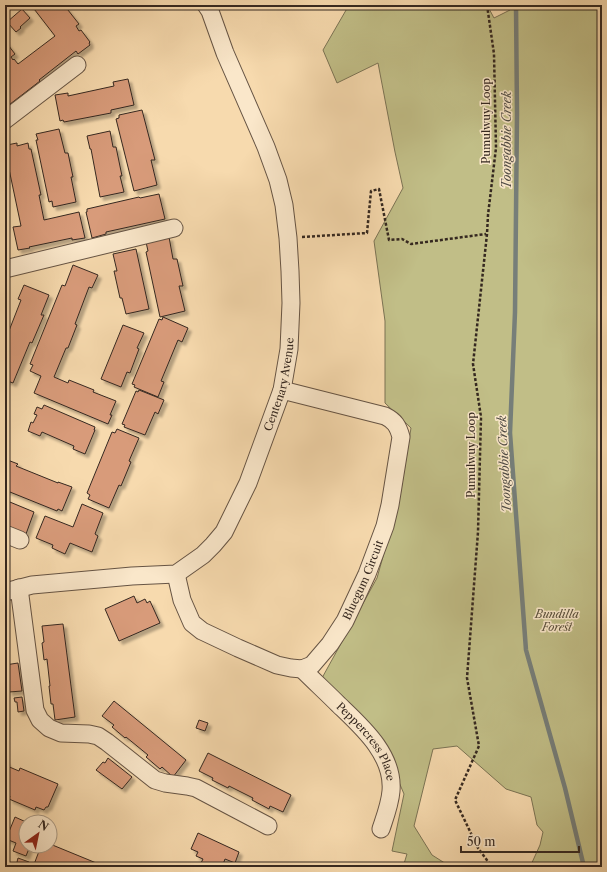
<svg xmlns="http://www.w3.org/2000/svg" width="607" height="872" font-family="'Libre Caslon Text',serif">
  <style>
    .green { fill: #c1be87; stroke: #7b7354 }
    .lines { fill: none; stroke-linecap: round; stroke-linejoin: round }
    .stream { stroke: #767e79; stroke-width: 4.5 }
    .building { fill: #d89b7a; stroke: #352820; filter: url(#shadow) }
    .minor-casing { stroke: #665444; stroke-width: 19 }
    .path { stroke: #352820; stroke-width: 2.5; stroke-dasharray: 3 2; stroke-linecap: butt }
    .minor { stroke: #fae7ca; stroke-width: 17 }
    .labels { text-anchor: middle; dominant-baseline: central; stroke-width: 3; stroke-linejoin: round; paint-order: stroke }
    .street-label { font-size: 11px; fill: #352820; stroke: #fae7ca }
    .park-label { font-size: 11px; font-style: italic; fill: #584e3a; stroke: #fae7ca }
    .water-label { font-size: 12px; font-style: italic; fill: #504c45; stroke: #fae7ca }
  </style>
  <defs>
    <filter id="shadow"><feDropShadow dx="3.5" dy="3.5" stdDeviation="1" flood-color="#0004"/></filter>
  </defs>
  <rect width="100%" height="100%" fill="#f7daae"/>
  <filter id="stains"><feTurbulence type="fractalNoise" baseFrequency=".005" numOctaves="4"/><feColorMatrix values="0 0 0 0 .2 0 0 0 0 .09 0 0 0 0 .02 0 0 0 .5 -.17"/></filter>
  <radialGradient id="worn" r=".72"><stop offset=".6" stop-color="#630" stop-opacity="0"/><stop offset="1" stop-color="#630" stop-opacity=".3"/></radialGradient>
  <!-- green -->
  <path class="green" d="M349,5H487L494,18L510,10V5H602V867H530L540,845L543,832L537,825L531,797L506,789L457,746L433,749L414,826L432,855L451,867H403L407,854L392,851L404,794L379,735L322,678L377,578L400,496L411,428L385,403V321L374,241L403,188L395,152L378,63L337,83L323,50Z"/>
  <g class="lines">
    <!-- stream -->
    <path class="stream" d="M516,5L517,114L515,312L510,433L526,650L565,788L584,867"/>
  </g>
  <!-- building -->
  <g class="building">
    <path d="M31,5H64L79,24L76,26L79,31L81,30L90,42L89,43L90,45L78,54L76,51L39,80L40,81L5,108V41L15,54L11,57L13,60L14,59L18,64L55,36Z"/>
    <path d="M22,9L30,18L20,27L21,28L16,32L7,22Z"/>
    <path d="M128,79L134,105L111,110V113L64,122L63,120L60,121L55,95L68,93V96L114,86L113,82Z"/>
    <path d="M142,110L155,160H151L157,185L134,191L116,119L119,118V115Z"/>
    <path d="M59,129L65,153H68L73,177H71L76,202L53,207L52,201L49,202L36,140H38L36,134Z"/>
    <path d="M110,131L113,147H116L122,176H120L124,192L100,197L91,149H90L87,136Z"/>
    <path d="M17,143V146L28,143L29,149H31L41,195H39L44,220L79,212L85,238L72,240V238L29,247L30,248L18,250L13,227L21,226L5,150L7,149V145Z"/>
    <path d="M159,194L165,219L106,232V234L92,238L86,212H87V209L139,197L140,198Z"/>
    <path d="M169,237L173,259H177L183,286H179L185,311L160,317L146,252L148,251L146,242Z"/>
    <path d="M136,249L149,309L126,314L122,298H120L114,271H117L113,254Z"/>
    <path d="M73,265L98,275L92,288L89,287L75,324L77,325L68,348H66L54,377L68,383L69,380L94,390L93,392L116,401L110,415H112L108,424L34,393L41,376L30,371L33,365L30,364L62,285L65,286Z"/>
    <path d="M24,285L49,295L41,315H44L32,343L30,342L13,383L5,380V341L21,300L18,299Z"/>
    <path d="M163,317L188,328L182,342L178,340L161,381L164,382L158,397L134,387L135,385L132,384L159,319L162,320Z"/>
    <path d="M123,325L144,333L137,348L139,349L130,373L127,372L121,387L101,379Z"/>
    <path d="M139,390L164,400L158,414L155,412L145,435L124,427L125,425L122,424L136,391L138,392Z"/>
    <path d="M44,405L95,427L94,430H95L85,454L73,449L74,446L42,432L40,436L28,431L31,422L33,423L37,415L34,414L37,407L42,409Z"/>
    <path d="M117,429L139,438L129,461L131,462L121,486L119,485L109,508L88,499L90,495L87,493L112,432L115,433Z"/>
    <path d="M5,459L18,464L16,466L58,483V482L72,487L62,511L58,509L57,511L5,490Z"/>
    <path d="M5,500L34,512L26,534L5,525Z"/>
    <path d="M82,504L103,513L95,534L98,536L92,552L70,543L65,554L52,548L53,545L36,538L45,516L73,527Z"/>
    <path d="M134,596L137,603L145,599L147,603L150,601L160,623L119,641L105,609Z"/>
    <path d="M63,624L75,717L55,720L53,704H51L49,686H50L47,659L44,660L42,643L44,642L42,626Z"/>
    <path d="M18,663L22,691L9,692L5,665Z"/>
    <path d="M22,697L24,711L18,712L17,702H15L14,698Z"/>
    <path d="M114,701L186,760L173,777L162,767L160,769L146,757L148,755L126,737L125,738L112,727L114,725L102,716Z"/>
    <path d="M199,720L208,723L205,731L196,728Z"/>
    <path d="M208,753L291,795L283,812L270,806L269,809L252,800L253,798L229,786L228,788L212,780L213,778L199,771Z"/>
    <path d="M108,758L132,777L122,789L96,770L103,762L105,763Z"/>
    <path d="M5,761H6V763L8,764L7,766L19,771L20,768L58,784L48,807H46L44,810L36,807L35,810L9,799L10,796L5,794Z"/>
    <path d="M40,816L45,818L44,821L39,819Z"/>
    <path d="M15,817L26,822V846H30L26,856L13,851L16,843L6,839Z"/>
    <path d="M198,833L239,852L235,863L225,859L222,867H205L202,866V864L201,863L203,859L196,856L198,852L191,849Z"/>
    <path d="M50,844L106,867H33L41,846H50Z"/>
    <path d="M18,858L29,862L28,867L17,862Z"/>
    <path d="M5,861L19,867H5Z"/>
  </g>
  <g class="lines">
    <!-- minor casing -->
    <g class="minor-casing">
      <g id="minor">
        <path d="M5,120L77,65"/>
        <path d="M5,269L174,228"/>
        <path d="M5,534L20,540"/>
        <path id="s1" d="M176,574L182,600L192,623L202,631L238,648L277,665L291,668L302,669L312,665L330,644L345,621L367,574L385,526L390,505L401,437C398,426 395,421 385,416L282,390"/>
        <path d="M19,588L35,710L40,720L49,728L61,733L89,734L98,736L107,742L155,780L165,783L187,786L196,788L268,826"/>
        <path id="s2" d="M5,592L32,585L132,576L176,574L203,555L213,545L224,532L248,483L282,390L289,349L291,303L290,271L288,238L284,205L278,180L266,147L225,53L210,11L206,5"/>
        <path id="s3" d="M302,669C314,681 327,693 339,705C362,727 394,755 391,791C390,804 385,817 381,829"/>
      </g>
    </g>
    <!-- path -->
    <g class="path">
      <path d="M487,5L494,54L496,148L488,215L487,234L473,364L481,417L478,532L467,678L479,746L455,800L478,848L492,867"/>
      <path d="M302,237L367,233L371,191L379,189L389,240L402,239L411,244L486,234"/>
    </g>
    <!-- minor -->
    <use href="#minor" class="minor"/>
  </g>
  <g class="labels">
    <!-- street labels -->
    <g class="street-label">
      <text transform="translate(486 121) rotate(-90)">Pumulwuy Loop</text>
      <text stroke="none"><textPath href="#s2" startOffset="395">Centenary Avenue</textPath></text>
      <text transform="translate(471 455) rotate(-90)">Pumulwuy Loop</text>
      <text stroke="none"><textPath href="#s1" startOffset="283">Bluegum Circuit</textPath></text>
      <text stroke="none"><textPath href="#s3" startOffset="98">Peppercress Place</textPath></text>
    </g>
    <!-- park labels -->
    <g class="park-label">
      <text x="557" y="614">Bundilla<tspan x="557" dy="13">Forest</tspan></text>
    </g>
    <!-- water labels -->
    <g class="water-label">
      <text transform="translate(506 140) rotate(-90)">Toongabbie Creek</text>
      <text transform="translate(504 464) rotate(-93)">Toongabbie Creek</text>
    </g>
  </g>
  <!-- margin -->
  <rect width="607" height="872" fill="none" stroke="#f7daae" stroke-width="20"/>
  <rect x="6" y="6" width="595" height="860" fill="none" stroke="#352820" stroke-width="2"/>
  <rect x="10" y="10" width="587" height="852" fill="none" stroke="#352820"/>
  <!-- north arrow -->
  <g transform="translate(38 834) rotate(33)"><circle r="19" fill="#fae7ca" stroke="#ab9b86"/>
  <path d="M0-3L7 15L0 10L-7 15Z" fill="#8f2418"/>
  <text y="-6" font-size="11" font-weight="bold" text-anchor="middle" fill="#352820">N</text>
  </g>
  <!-- scale -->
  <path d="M461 846v6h118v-6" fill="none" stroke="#352820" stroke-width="2"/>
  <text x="467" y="846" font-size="12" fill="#352820" stroke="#fae7ca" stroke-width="3" paint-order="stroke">50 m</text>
  <rect width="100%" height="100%" filter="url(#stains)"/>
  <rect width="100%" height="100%" fill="url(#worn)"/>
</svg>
